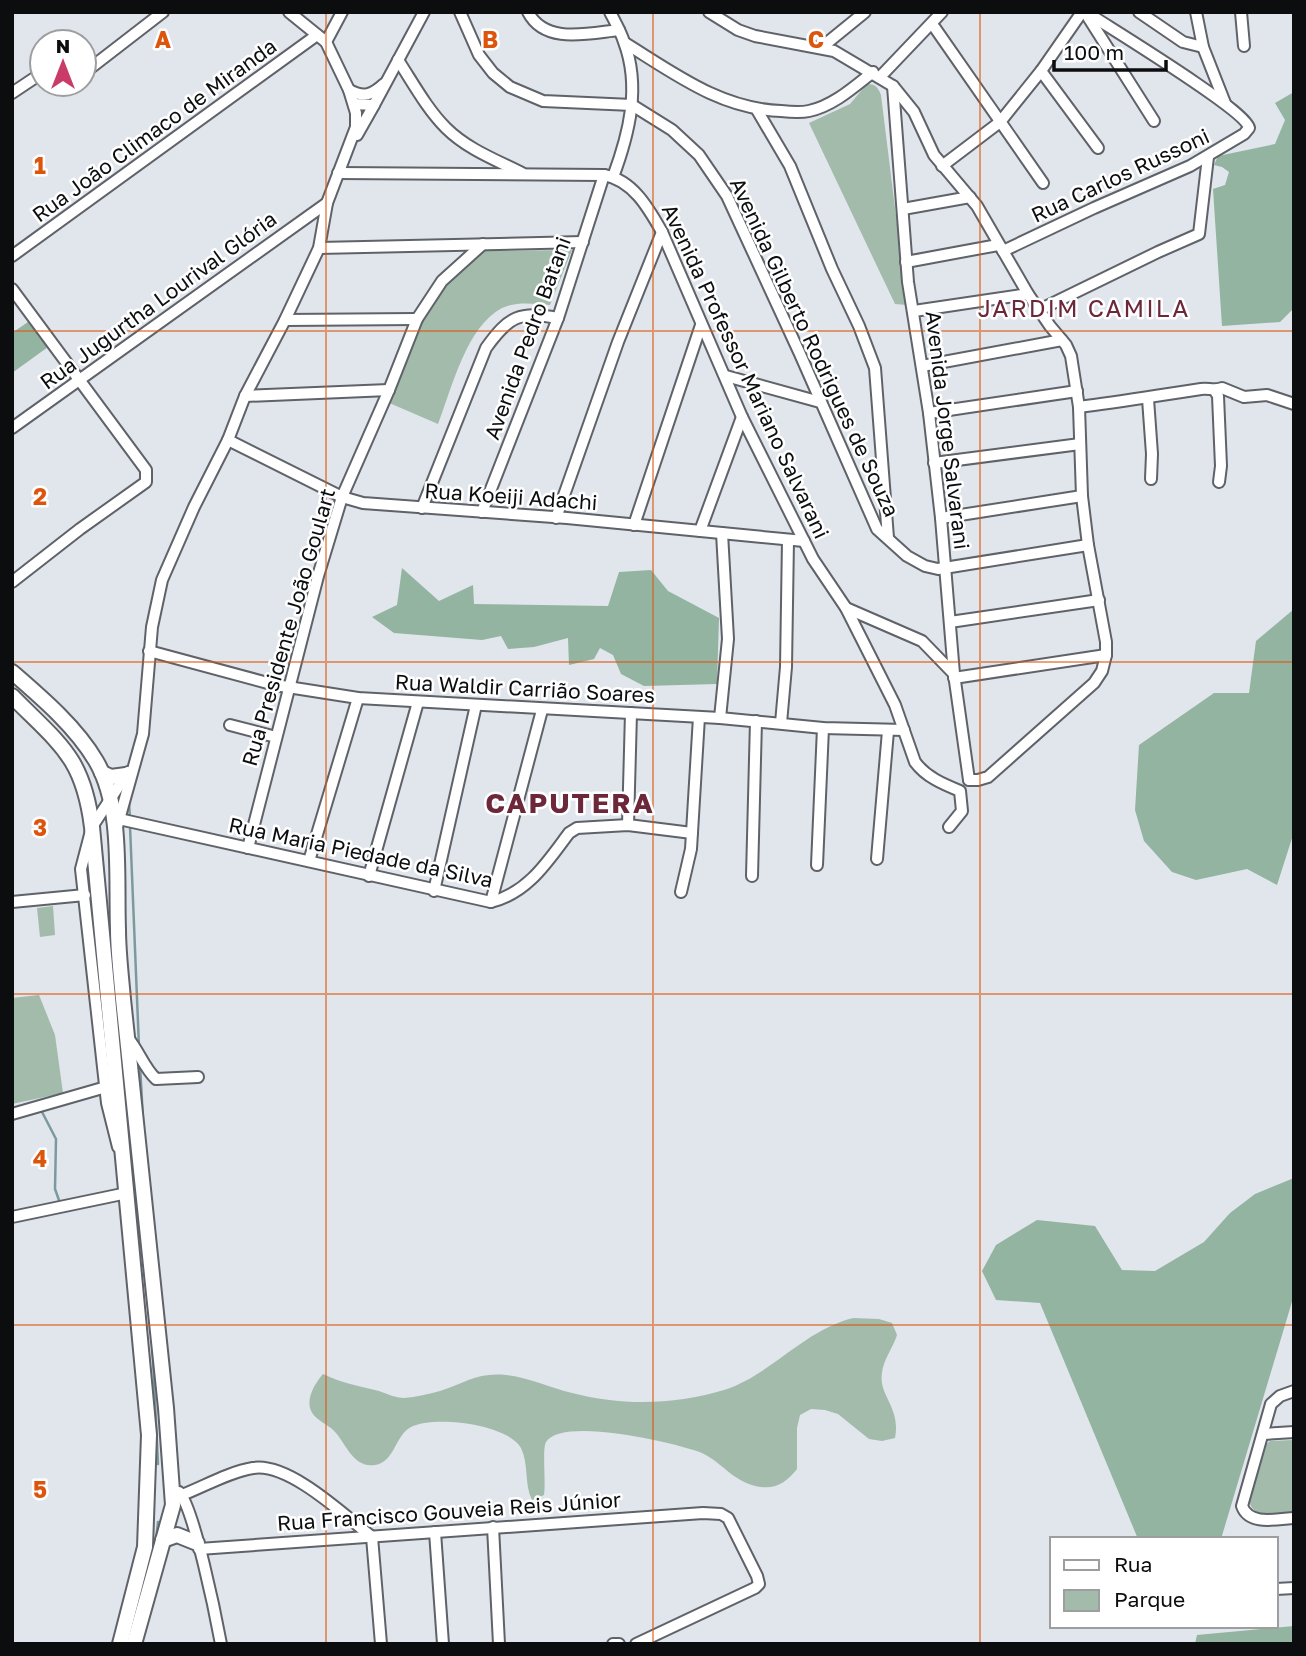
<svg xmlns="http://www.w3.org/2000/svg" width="1306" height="1656" font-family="'Golos Text',sans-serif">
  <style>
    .green { fill: #a2bbab }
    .forest { fill: #93b4a0 }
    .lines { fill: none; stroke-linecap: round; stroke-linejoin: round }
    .stream { stroke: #7c9a9d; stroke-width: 2.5 }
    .minor-casing { stroke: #5f6268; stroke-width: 14 }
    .major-casing { stroke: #5f6268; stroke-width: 18 }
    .minor { stroke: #fff; stroke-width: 10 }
    .major { stroke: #fff; stroke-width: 14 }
    .grid { fill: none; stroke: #dd550c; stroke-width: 2; stroke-opacity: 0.55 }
    .labels { text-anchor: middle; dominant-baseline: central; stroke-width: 5; stroke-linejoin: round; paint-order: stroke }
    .street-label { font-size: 21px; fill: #0b0d0f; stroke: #fff }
    .quarter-label { font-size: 24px; letter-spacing: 2px; fill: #6c273a; stroke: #fff }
    .district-label { font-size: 28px; font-weight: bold; letter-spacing: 2px; fill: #6c273a; stroke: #fff }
    .grid-label { font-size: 23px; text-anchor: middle; font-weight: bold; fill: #dd550c; stroke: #fff; stroke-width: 5; stroke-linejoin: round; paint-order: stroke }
  </style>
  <rect width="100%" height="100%" fill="#e1e5ec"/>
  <!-- green -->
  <g class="green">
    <path d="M867,84C875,84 878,87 881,95L907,305L895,304L809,123L850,104Z"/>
    <path d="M572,250L550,305C535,304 517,301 502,308C466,327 452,388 438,424L387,402L416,329L449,276L485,251Z"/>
    <path d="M53,906L55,935L40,937L37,908Z"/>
    <path d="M39,995L55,1035L63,1093L12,1104V998Z"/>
    <path d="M853,1318L879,1319L892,1323L897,1335C893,1348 883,1360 882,1373C878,1395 901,1407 895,1438L882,1441L869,1439L838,1414L825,1410L811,1409L800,1415L797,1428V1469C787,1481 778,1489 761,1487C735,1484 723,1463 702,1453C677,1443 562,1416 546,1442C542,1449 546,1482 544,1495L532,1500C524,1484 529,1464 521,1448C508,1424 434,1415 411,1427C395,1435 395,1462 375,1465C354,1468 347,1446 336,1433C328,1423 314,1421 310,1408C307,1396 316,1382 323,1374C341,1383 359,1386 379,1391C387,1394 396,1398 404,1398C416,1397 429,1394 440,1391C465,1383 478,1372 506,1375C528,1377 551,1388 572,1393C622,1406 675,1405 724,1390C771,1375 804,1330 853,1318Z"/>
    <path d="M1294,1440V1512C1278,1514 1254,1521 1249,1501L1264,1446L1270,1441Z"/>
  </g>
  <!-- forest -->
  <g class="forest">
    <path d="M1294,92V308L1280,322L1222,326L1213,189L1225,185L1229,172L1222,167L1214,165L1218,156L1275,144L1285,120L1275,103Z"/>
    <path d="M28,322L48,347L12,373V333Z"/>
    <path d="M402,568L439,601L473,585L474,604L608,606L619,572L651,570L668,591L719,618L717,684L644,686L621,674L613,655L600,648L594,659L569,665L568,638L534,647L508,649L501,636L482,640L394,633L372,617L397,605Z"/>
    <path d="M1294,609V832L1277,885L1247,869L1196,880L1172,872L1144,841L1135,810L1139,745L1214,693H1249L1256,641Z"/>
    <path d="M1294,1178V1295L1221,1539H1138L1040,1303L996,1300L982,1271L996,1245L1037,1220L1095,1226L1122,1270L1155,1271L1204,1242L1230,1213L1255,1194Z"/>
    <path d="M1294,1626V1644H1195L1197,1635Z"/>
  </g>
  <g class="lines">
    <!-- stream -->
    <g class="stream">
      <path d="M129,802L130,820"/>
      <path d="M130,826L139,1047"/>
      <path d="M140,1064L143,1120"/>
      <path d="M41,1110L56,1139L55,1189L60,1203"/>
      <path d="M152,1340L158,1464"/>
      <path d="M156,1540L158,1522"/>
    </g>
    <!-- minor casing -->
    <g class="minor-casing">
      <g id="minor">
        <path d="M460,12L479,55L493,73L510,87L543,101L632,105L672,130L699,155L727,196L800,354L877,529L907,556L925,566L938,569L1088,545"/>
        <path d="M528,12C545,45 589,33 619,30"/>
        <path d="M610,12C615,22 621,32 624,42C641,87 629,134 613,177"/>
        <path d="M709,12L738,30L755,36L834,51L893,86L914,112L934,155L977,206L1028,294L1050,326L1066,345L1071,356L1079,407L1082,496L1088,545L1106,642V655L1102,671L1094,683L988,777L978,780H969"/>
        <path d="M1139,12L1183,42L1203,47"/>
        <path d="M1196,12L1203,47L1225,103"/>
        <path d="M1241,12L1244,46"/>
        <path d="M1088,17L1154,121"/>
        <path d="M935,28L1043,183"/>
        <path d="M326,42L342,12"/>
        <path d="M625,43C675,74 721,109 781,111C790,112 800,113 809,111C833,106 854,87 873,72"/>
        <path d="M822,47L865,12"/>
        <path d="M398,60C413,83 427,109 446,128C467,149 496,160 522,173"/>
        <path d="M1041,71L1098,148"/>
        <path d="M84,73L163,12"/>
        <path d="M880,77L942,12"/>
        <path d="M893,86L908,282L929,413L941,518L954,674L969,780"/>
        <path d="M349,90C364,98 372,95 384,84"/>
        <path d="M12,93L42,73"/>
        <path d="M354,104L374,105L424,12"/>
        <path d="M757,110L790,166L832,269L859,326L875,368L888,538"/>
        <path d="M357,135L374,105"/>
        <path d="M942,166L1000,122L1041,71L1082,12"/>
        <path d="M338,173L604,175C633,180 649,209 662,232L742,417L813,559L846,608L895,705L915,762C926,777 943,784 960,791L962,811L949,827"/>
        <path d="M903,209L970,197"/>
        <path d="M319,248L583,242"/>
        <path d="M1003,251L1094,208L1190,166L1244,134L1249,128C1246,110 1110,28 1086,12"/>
        <path d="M12,256L317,35"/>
        <path d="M906,262L998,245"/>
        <path d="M12,289L146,470V482L80,529L12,582"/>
        <path d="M1039,310L1158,252L1199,234L1208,157"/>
        <path d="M914,311L1028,294"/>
        <path d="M285,320L417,319"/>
        <path d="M922,366L1062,340"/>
        <path d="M726,376L820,402"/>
        <path d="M1215,391L1218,396L1221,466L1219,482"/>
        <path d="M245,396L389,390"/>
        <path d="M1148,399L1152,454L1151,479"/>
        <path d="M1079,407C1120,402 1160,395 1201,389C1209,388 1214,391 1222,388L1244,397L1267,395L1294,404"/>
        <path d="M929,413L1077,391"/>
        <path d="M12,428L327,203"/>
        <path d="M228,440L342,497L363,503L567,518L804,541"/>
        <path d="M934,463L1080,444"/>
        <path d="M422,508L486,348C509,316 519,311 558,318"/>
        <path d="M482,512L558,318L604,175"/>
        <path d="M556,518L618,342L662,232"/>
        <path d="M941,518L1082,496"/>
        <path d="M634,525L701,325"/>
        <path d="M700,531L742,417"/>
        <path d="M846,608L922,641L954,674"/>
        <path d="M950,622L1099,600"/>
        <path d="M149,651L275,685L358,698L720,718L823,728L904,730"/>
        <path d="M954,678L1106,655"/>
        <path d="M720,718L728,639L722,533"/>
        <path d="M781,723L786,667L788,540"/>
        <path d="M230,725L276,737"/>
        <path d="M119,819L491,902C528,893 548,861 569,833L577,828L628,825L692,833"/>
        <path d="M628,825L631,713"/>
        <path d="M117,827L143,734L152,627L162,580L194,507L228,440L245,396L285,320L319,248L327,203L356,127V113L349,90L326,42L289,12"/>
        <path d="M248,848L318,576L342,497L389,390L417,319L442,281L483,244"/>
        <path d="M877,859L888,731"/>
        <path d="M309,861L358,698"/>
        <path d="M817,865L823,728"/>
        <path d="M369,876L418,702"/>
        <path d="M752,876L756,721"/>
        <path d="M434,891L476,705"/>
        <path d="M681,892L691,849L699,717"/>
        <path d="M12,902L85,895"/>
        <path d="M491,902L542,710"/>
        <path d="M128,1038C139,1051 144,1068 156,1079L198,1077"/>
        <path d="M12,1114L106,1087"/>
        <path d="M118,1147L107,1103L81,869L92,827L128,772"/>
        <path d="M12,1217L127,1193"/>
        <path d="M1294,1391L1280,1396L1271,1404L1242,1506C1249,1526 1277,1519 1294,1518"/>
        <path d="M1263,1434L1294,1432"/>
        <path d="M179,1492C194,1508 216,1617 221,1644"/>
        <path d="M182,1495C205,1486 229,1472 253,1468C289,1462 345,1516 372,1537L381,1644"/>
        <path d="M493,1527L499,1644"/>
        <path d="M435,1532L443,1644"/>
        <path d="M199,1549L703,1513L721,1514L728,1518L757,1576L759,1584L755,1588L636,1644"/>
        <path d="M1276,1589L1294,1588"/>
        <path d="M613,1644H619"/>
      </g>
    </g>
    <!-- major casing -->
    <g class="major-casing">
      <g id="major">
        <path d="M12,672C42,698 76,727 96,761C123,807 116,877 118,929C118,952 121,976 123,999L166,1408L173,1505L134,1644"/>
        <path d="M12,696C59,744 83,756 92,827L149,1435L145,1547L120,1644"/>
        <path d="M102,773L111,777L126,775"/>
        <path d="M163,1540L177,1535L197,1543"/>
      </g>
    </g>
    <!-- minor -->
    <use href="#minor" class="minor"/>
    <!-- major -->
    <use href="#major" class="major"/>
  </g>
  <!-- grid -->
  <path class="grid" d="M326,12V1644M653,12V1644M980,12V1644M12,331H1294M12,662H1294M12,994H1294M12,1325H1294"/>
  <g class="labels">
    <!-- street labels -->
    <g class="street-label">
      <text transform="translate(154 130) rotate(-36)">Rua João Climaco de Miranda</text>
      <text transform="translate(1120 175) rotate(-25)">Rua Carlos Russoni</text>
      <text transform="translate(158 300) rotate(-36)">Rua Jugurtha Lourival Glória</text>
      <text transform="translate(527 338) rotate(-70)">Avenida Pedro Batani</text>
      <text transform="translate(815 347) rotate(65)">Avenida Gilberto Rodrigues de Souza</text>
      <text transform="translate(746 371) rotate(65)">Avenida Professor Mariano Salvarani</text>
      <text transform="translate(948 430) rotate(83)">Avenida Jorge Salvarani</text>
      <text transform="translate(511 496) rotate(4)">Rua Koeiji Adachi</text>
      <text transform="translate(288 627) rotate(-74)">Rua Presidente João Goulart</text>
      <text transform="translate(525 688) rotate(3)">Rua Waldir Carrião Soares</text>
      <text transform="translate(361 852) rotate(12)">Rua Maria Piedade da Silva</text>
      <text transform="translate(449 1511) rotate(-4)">Rua Francisco Gouveia Reis Júnior</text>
    </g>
    <!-- quarter labels -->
    <g class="quarter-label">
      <text x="1084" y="307">JARDIM CAMILA</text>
    </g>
    <!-- district labels -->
    <g class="district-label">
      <text x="570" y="802">CAPUTERA</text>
    </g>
  </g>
  <g class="grid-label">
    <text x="163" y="48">A</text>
    <text x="490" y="48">B</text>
    <text x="816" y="48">C</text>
    <text x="40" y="174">1</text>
    <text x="40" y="505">2</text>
    <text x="40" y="836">3</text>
    <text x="40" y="1167">4</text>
    <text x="40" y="1498">5</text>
  </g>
  <!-- border -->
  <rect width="1306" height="1656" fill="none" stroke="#0b0d0f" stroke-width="28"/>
  <!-- legend -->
  <rect x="1050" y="1537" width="228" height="91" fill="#ffffff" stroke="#9d9e9f" stroke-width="2"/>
  <rect x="1064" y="1560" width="35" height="10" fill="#ffffff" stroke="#9d9e9f" stroke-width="2"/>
  <text x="1114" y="1572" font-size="21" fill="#0b0d0f">Rua</text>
  <rect x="1064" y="1590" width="35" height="21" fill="#a2bbab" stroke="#9d9e9f" stroke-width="2"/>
  <text x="1114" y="1607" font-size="21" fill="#0b0d0f">Parque</text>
  <!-- north arrow -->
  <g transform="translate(63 63)"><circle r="33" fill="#ffffff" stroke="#9d9e9f" stroke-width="2"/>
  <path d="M0-5L12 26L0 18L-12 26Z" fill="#c93c68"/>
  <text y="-10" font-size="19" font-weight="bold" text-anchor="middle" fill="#0b0d0f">N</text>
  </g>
  <!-- scale -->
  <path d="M1054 60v10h112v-10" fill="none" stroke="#0b0d0f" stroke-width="3.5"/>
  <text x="1064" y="60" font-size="21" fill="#0b0d0f" stroke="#ffffff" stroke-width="5" paint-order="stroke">100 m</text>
</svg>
